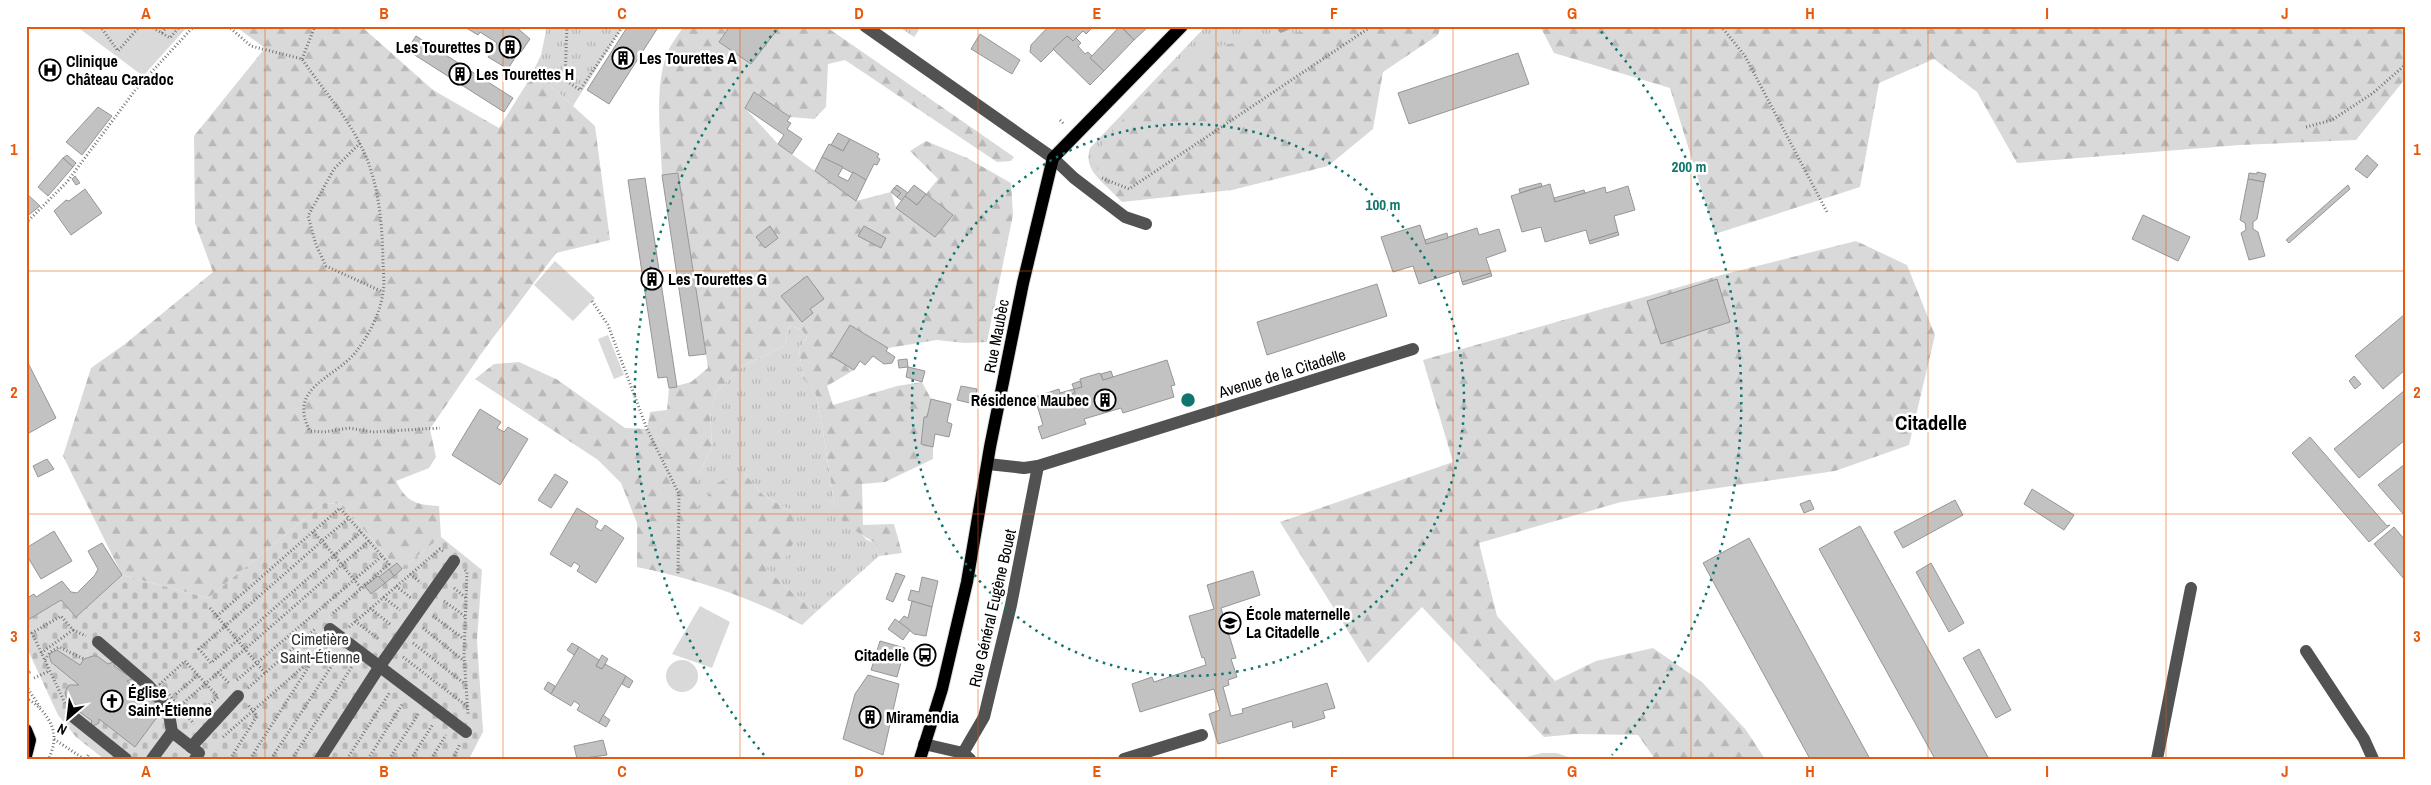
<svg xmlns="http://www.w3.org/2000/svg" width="2431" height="785" font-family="'Archivo Narrow',sans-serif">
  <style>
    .grass { fill: url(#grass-tufts) }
    .forest { fill: url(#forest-firs) }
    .cemetery { fill: url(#cemetery-stones) }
    .park { fill: #d9d9d9 }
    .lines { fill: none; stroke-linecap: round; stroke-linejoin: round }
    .stream { stroke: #a0a0a0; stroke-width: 5.5 }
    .building { fill: #c2c2c2; stroke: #969696 }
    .major-casing { stroke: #dbdbdb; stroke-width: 14 }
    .path { stroke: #747474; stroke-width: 3; stroke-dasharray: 1 2.5; stroke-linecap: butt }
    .minor { stroke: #525252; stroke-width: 12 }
    .major { stroke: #000; stroke-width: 12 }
    .grid { fill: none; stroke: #e8590c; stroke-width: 1; stroke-opacity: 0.55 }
    .ring { fill: none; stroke: #0f766e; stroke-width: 2.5; stroke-dasharray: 2.5 5 }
    .labels { text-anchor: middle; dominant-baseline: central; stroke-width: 5; stroke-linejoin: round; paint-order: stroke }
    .poi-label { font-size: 16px; font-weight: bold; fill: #000; stroke: #fff; text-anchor: start }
    .street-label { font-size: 16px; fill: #000; stroke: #fff }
    .park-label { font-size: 16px; fill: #303030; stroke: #fff }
    .district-label { font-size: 21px; font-weight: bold; fill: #000; stroke: #fff }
    .centre { fill: #0f766e; stroke: #fff; stroke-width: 2.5 }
    .ring-label { font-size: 15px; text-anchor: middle; font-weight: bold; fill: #0f766e; stroke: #fff; stroke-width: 5; stroke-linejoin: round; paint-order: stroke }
    .neatline { fill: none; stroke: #e8590c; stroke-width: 2 }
    .grid-label { font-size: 16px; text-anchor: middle; font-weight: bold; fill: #e8590c }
  </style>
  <defs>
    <pattern id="grass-tufts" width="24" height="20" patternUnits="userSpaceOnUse" patternTransform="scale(1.25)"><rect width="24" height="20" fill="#d9d9d9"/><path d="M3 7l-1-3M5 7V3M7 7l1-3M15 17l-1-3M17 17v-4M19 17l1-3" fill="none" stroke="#b8b8b8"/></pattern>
    <pattern id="forest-firs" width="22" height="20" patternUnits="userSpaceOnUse" patternTransform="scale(1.25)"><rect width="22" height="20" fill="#d9d9d9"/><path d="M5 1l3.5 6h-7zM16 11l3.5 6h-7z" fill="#b8b8b8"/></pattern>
    <pattern id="cemetery-stones" width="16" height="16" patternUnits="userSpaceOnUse" patternTransform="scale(1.25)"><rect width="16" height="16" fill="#d9d9d9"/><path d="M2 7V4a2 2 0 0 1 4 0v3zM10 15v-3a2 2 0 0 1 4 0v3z" fill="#b8b8b8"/></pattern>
  </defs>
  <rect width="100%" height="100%" fill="#fff"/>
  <!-- grass -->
  <g class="grass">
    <path d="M547,26H623L573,106L542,78L529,80L541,55Z"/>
    <path d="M898,26H913L919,30L914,37Z"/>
    <path d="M1206,26H1318L1098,171L1108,188C1096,176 1084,166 1090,148Z"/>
    <path d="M789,326L801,329L807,337L799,349L803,377L815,392L821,419L835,508L867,540L875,543L879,556L816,612L782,584L760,562L793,512L763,495L744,473L698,513V475L712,447L710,412L716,392L743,366L785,345Z"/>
  </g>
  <!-- forest -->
  <g class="forest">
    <path d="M235,26H361L433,90L499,128L529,80L542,78L595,126L610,240L556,253L481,354L430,429L436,457L429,468L396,481C406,502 417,505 439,506L441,537L399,571L342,504L324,503L208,598L122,575L63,456L91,368L125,344L213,272L195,223L194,136L265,48Z"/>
    <path d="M684,26H730L719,42L751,64L780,26H825L1014,157L1011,161L997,162L845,60L828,64L826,107L814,119L790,117L754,92L745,108L778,144L856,201L891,192L896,208L935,237L953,215L926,194L938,179L910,151L926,141L967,158L1011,183L1013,215L987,342L965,343L937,340L888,348L850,325L831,355L854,370L827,386L833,405L897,386L922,382L931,399L927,417H924L921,444L933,447V459L885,482L862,484L863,525L894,524L902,553L879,556L875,543L844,524L835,508L821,419L815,392L803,378L799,349L807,337L801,329L789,326L785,345L743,366L716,392L710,413L712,447L698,475V511L717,483L744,473L763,495L793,512L798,534L785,559L761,562L782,584L816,612L802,625C750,597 695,579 637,567V523L621,483L598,460L475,379L494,364L519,362L558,380L625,428L647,429L650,412L667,410L669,388L691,382L708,368L678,173L662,175C661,139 653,83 669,49C673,41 679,34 684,26Z"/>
    <path d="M1318,26H1441L1438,35L1383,72L1373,129L1328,166L1232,190L1122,202L1108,188L1098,171L1101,147L1138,101L1174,68L1223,45L1312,30Z"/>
    <path d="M1540,26H2405V79L2356,140L2240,145L2017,163L1977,92L1934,59L1879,83L1860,187L1715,234L1670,88L1554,53Z"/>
    <path d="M1856,241L1907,265L1935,335L1909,445L1835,471L1621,502L1479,543L1497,616L1555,681L1596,661L1653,648L1702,682L1746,730L1765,759H1655L1638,735L1576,734L1544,737L1422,607L1368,663L1280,522L1453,462L1423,360L1725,274Z"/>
  </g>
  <!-- cemetery -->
  <path class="cemetery" d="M324,503L342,504L399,571L441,537L482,570L477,640L483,732L469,759H104L76,737L58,715L26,646V621L61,600L76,617L122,575L208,598Z"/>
  <!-- park -->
  <g class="park">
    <path d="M76,26H188L143,76Z"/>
    <path d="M555,261L595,298L573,321L534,285Z"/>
    <path d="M608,335L624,375L614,379L598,339Z"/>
    <path d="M700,606L730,622L712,668L672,654Z"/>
    <circle cx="682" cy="676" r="16"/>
    <path d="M1542,753H1557L1573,759H1518Z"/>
  </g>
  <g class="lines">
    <!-- stream -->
    <path class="stream" d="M1281,30L1290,26"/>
  </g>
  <!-- building -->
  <g class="building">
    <path d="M463,26H515L530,39L521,52L519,51L508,69L488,57L497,43L480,32L478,35Z"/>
    <path d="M628,26H659L609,104L587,90Z"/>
    <path d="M730,26H780L751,64L719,42Z"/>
    <path d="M1049,26H1094L1086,34L1083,31L1073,41L1067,36L1041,62L1030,52L1031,45Z"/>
    <path d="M1120,26L1134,40L1104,71L1090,58Z"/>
    <path d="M1121,26H1149L1134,40Z"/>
    <path d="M980,34L1020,60L1012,74L971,49Z"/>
    <path d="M416,36L513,98L504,112L407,50Z"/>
    <path d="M1067,36L1073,41L1076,38L1081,43L1078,46L1085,54L1088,52L1092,56L1090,58L1104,71L1090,85L1053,49Z"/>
    <path d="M1518,53L1529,84L1409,124L1398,93Z"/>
    <path d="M754,92L790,117L787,121L791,123L787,129L802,139L792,154L778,144L784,135L745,108Z"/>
    <path d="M98,107L112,116L82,155L66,142Z"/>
    <path d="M838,133L850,139L843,151L831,145Z"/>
    <path d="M850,139L879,154L877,157L880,159L877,165L874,164L866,180L822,157L829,144L843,151Z"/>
    <path d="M67,155L76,163L73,167L63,158Z"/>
    <path d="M2367,155L2378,165L2367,178L2355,169Z"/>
    <path d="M822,157L843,167L838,176L848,181L853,172L866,180L856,201L815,171Z"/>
    <path d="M63,158L73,167L48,196L38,187Z"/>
    <path d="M2257,172L2266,174L2264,182L2248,179L2249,173L2257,174Z"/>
    <path d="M678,173L706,354L689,356L662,175Z"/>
    <path d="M75,176L80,183L76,185L72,179Z"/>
    <path d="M645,178L677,387L669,388L667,377L658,378L628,180Z"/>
    <path d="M2248,179L2264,182L2257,219L2253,222V229L2258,232L2265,256L2249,260L2241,233L2246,230L2245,223L2240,220Z"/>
    <path d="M1541,183L1542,186L1520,193L1519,189Z"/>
    <path d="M1550,184L1555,202L1605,187L1606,193L1628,186L1635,210L1614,216L1618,232L1589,241L1586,230L1545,242L1541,227L1522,232L1511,196Z"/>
    <path d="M897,185L908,193L902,201L897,197L901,193L894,188Z"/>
    <path d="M914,185L926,194L917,205L905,196Z"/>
    <path d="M2348,185L2350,189L2289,243L2286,240Z"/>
    <path d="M894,188L901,193L897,197L891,192Z"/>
    <path d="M85,189L102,213L71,235L54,211L66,200L69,201Z"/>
    <path d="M1584,190L1585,193L1555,202L1554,198Z"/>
    <path d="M26,193L40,206L26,217Z"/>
    <path d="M926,194L953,215L935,237L896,208L905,196L917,205Z"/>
    <path d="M2143,215L2190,237L2178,261L2132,239Z"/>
    <path d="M1420,225L1426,244L1477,228L1479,235L1499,229L1506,251L1486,258L1491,273L1462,282L1459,271L1419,284L1413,266L1393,272L1381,237Z"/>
    <path d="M770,226L778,238L765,248L756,237Z"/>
    <path d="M864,226L886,238L881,248L858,236Z"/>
    <path d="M1618,232L1619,235L1590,244L1589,241Z"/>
    <path d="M1447,233L1448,238L1426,244L1425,240Z"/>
    <path d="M1491,273L1492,276L1463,285L1462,282Z"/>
    <path d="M807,276L824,299L810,309L813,313L802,322L781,296Z"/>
    <path d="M1717,279L1730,322L1661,344L1647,301Z"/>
    <path d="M1377,284L1387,316L1267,355L1257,322Z"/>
    <path d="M2405,314V370L2383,389L2355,356Z"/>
    <path d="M850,325L888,348L886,351L895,357L892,363L884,364L873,356L865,365L860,361L854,370L831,356Z"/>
    <path d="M26,359L56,418L29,433L26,428Z"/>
    <path d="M907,359L908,367L899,368L898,360Z"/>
    <path d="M1167,360L1175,385L1171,386L1174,397L1123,413L1121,408L1084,419L1086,424L1042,439L1038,427L1043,425L1037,405L1044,402L1041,395L1059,389L1061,397L1075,393L1074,389L1082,387L1080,379L1100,373L1103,380Z"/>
    <path d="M908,367L925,371L922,382L906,377Z"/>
    <path d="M1111,371L1113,377L1103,380L1101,374Z"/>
    <path d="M2354,376L2361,384L2355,389L2349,381Z"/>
    <path d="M1080,381L1082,387L1074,389L1072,384Z"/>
    <path d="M961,386L977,389L974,404L957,400Z"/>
    <path d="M1074,389L1075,393L1061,397L1060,393Z"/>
    <path d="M2405,390V440L2359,478L2334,449Z"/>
    <path d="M1041,395L1044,402L1037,405L1034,397Z"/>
    <path d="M931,399L951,404L947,422L952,424L949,437L935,434L933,447L921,444L924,417H927Z"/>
    <path d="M480,409L501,422L497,428L504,432L508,427L528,439L500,485L452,455Z"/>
    <path d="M2310,437L2387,526L2390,525L2369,542L2292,453Z"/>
    <path d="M47,459L54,469L38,477L33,466Z"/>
    <path d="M2405,464V516L2378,485Z"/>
    <path d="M555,474L568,482L551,508L538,500Z"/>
    <path d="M2032,489L2074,515L2064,530L2024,504Z"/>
    <path d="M1810,500L1814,509L1804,513L1800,504Z"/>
    <path d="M1955,500L1963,515L1903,548L1894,532Z"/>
    <path d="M577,508L598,521L595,527L601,531L605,525L624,538L596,583L577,571L580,566L574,562L571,567L550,554Z"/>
    <path d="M1860,526L1989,759H1935L1819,549Z"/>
    <path d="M2394,527L2405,540V580L2374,544Z"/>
    <path d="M54,531L72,561L41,579L26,554V548Z"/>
    <path d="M1749,538L1870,759H1810L1703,563Z"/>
    <path d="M102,543L122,575L76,617L61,600L26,621V603L29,602L27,598L34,594L36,597L62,581L71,592L77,593L95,575L98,569L88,551Z"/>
    <path d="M397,563L402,569L394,576L389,569Z"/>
    <path d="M1931,563L1964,623L1949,632L1916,572Z"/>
    <path d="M389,569L394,576L385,583L379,577Z"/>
    <path d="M1253,571L1260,595L1221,608L1236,658L1231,659L1237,677L1228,680L1229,685L1223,687L1231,716L1243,713L1242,709L1327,683L1335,708L1323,711L1325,718L1293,728L1292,721L1218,744L1209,714L1220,710L1214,689L1140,712L1132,684L1152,677L1154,682L1206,665L1204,657L1202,658L1189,616L1214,609L1207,585Z"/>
    <path d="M896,573L905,576L893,602L886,599Z"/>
    <path d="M378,576L385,583L371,594L365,586Z"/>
    <path d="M922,577L938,581L932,607L908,600L911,590L919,592Z"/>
    <path d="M912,601L932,607L926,636L914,634L899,622L904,616L908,618Z"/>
    <path d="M895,619L910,630L903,640L888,629Z"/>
    <path d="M880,641L905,648L897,677L871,670Z"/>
    <path d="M572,643L579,647L574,655L567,650Z"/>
    <path d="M579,647L599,660L596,666L602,669L605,664L626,676L599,723L577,710L580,705L574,701L571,706L551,694Z"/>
    <path d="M1979,649L2011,710L1996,718L1963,658Z"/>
    <path d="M57,650L80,665L84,659L93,656H97L108,664L113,662L116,663L114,666L127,675L129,673L132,679L127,681L163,709L135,747L99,719V723L93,726L91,724L92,721L80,712L78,714L76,713V705L66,697L65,692L69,685H79L51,662L49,654Z"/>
    <path d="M602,655L608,659L602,669L596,666Z"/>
    <path d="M868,675L899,684L883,755L843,739L855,694Z"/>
    <path d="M626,676L633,681L629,688L622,684Z"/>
    <path d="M548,682L555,686L551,694L544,689Z"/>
    <path d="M603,715L610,720L606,727L599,723Z"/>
    <path d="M603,740L607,755L577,759L574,746Z"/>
  </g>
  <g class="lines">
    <!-- major casing -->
    <g class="major-casing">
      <g id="major">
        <path d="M26,730L30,740L26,756"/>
        <path d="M920,759L942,689L967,582L990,447L1023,283L1053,158L1182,26"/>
      </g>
    </g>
    <!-- path -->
    <g class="path">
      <path d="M100,26L118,51L140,26"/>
      <path d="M150,26L170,38L180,26"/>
      <path d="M173,26L178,29"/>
      <path d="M228,26L251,46L302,59C321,87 345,114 360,144C379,180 382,222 383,261C383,271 385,282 383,292C381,312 368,337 355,353C333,379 287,388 310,431L324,432L349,428L373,432L440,428"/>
      <path d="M567,26L565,80L580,90L623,26"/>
      <path d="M1721,26L1745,56L1828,214"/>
      <path d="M162,33L167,26"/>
      <path d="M302,59L315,26"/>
      <path d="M1060,120L1065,125"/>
      <path d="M2306,127L2332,120L2373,93L2405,65"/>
      <path d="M360,143L334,169L308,216L316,245L326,266L383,292"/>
      <path d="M1102,178L1129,189L1372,26"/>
      <path d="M26,223L67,182L136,89L194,26"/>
      <path d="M592,301L608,325L647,429L679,494L678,575"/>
      <path d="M313,532L322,541L349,518"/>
      <path d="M361,532C311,575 262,620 211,663L199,649L322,541L361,588"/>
      <path d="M465,570L467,572L464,656L468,714"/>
      <path d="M410,574L421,583"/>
      <path d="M396,586L411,598"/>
      <path d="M454,588L466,598"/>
      <path d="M383,597L400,610"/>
      <path d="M444,601L466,617"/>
      <path d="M210,608L265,673"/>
      <path d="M370,608L391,625"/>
      <path d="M217,616L340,508L389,564L331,615"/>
      <path d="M433,616L464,639"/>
      <path d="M355,621L380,640"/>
      <path d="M349,627L440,549L443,551"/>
      <path d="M423,628L464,661"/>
      <path d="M73,630L86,636"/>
      <path d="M413,643L465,684"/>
      <path d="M41,653L73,630L61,616L32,633C43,656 54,680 65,703"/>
      <path d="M403,657L468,707"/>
      <path d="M45,660L50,652L59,647L84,659"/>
      <path d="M185,661L218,697L195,717L186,709L183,711L160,684Z"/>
      <path d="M218,672L230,684"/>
      <path d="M26,673L31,672"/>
      <path d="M34,678L49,671"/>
      <path d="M237,680L382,556"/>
      <path d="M26,686L40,707"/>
      <path d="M248,688L315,629"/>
      <path d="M176,694L198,675"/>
      <path d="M26,698C40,705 55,723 54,739C54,746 51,753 49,759"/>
      <path d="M181,705L369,541"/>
      <path d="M185,713L194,724"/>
      <path d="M223,737L327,646"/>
      <path d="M54,739L84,759"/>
      <path d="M86,759L89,754"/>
      <path d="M230,759L257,716L248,705"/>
      <path d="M250,759L313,660"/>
      <path d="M271,759L340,653"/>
      <path d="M292,759L353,665"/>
      <path d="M347,759L390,692"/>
      <path d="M368,759L403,703"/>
      <path d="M389,759L419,713"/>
      <path d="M411,759L433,724"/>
      <path d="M431,759L446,735"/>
      <path d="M453,759L460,744"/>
    </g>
    <!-- minor -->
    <g class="minor">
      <path d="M865,26L1053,158L1074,178L1125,217L1146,224"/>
      <path d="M988,464L1024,468L1038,466L1413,349"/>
      <path d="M330,629L466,732"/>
      <path d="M98,642L148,685L168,708L172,732"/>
      <path d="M2306,651L2364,739L2373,759"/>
      <path d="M71,715L126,759"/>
      <path d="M924,744L963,753L970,759"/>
      <path d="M191,747L238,696"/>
      <path d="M963,753L984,717L1011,605L1038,466"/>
      <path d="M152,759L172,732L199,753L195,759"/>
      <path d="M320,759L380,666L454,561"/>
      <path d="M1124,759L1202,735"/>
      <path d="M2157,759L2191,588"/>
    </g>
    <!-- major -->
    <use href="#major" class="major"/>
  </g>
  <!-- grid -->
  <path class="grid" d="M265,26V759M503,26V759M740,26V759M978,26V759M1216,26V759M1453,26V759M1691,26V759M1928,26V759M2166,26V759M26,271H2405M26,514H2405"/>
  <!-- distance rings -->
  <g class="ring">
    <circle cx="1188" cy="400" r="276"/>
    <path d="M764 755A553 553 0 0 1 780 26M1596 26A553 553 0 0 1 1612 755"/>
  </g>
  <!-- icons -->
  <defs>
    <g id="building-ring" transform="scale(1.125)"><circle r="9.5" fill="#fff" stroke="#000" stroke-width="1.5"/><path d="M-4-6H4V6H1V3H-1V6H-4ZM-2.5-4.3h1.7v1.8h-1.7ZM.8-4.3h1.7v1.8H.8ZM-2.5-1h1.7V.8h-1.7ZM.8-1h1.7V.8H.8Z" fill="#000"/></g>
    <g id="hospital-ring" transform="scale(1.125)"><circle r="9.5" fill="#fff" stroke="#000" stroke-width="1.5"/><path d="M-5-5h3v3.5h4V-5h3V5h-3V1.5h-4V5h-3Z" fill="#000"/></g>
    <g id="school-ring" transform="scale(1.125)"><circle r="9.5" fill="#fff" stroke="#000" stroke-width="1.5"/><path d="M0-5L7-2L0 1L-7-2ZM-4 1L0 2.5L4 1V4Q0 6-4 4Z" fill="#000"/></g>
    <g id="bus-ring" transform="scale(1.125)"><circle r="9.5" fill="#fff" stroke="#000" stroke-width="1.5"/><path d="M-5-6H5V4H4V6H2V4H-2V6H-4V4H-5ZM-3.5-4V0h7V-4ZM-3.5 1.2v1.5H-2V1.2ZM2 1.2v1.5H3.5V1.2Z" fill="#000"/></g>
    <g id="church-ring" transform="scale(1.125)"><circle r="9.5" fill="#fff" stroke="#000" stroke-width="1.5"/><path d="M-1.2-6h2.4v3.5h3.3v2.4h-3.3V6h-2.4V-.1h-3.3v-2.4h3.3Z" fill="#000"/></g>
  </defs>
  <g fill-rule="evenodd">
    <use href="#building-ring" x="510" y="47"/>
    <use href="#building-ring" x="623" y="58"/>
    <use href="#hospital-ring" x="50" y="70"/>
    <use href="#building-ring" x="460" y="74"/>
    <use href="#building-ring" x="652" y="279"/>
    <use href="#building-ring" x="1105" y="400"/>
    <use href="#school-ring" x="1230" y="623"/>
    <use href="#bus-ring" x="925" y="655"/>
    <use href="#church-ring" x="112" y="701"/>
    <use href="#building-ring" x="870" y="717"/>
  </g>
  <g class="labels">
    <!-- poi labels -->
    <g class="poi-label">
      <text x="494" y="47" text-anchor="end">Les Tourettes D</text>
      <text x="639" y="58">Les Tourettes A</text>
      <text x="66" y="61">Clinique<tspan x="66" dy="18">Château Caradoc</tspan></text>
      <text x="476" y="74">Les Tourettes H</text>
      <text x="668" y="279">Les Tourettes G</text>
      <text x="1089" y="400" text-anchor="end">Résidence Maubec</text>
      <text x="1246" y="614">École maternelle<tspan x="1246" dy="18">La Citadelle</tspan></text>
      <text x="909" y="655" text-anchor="end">Citadelle</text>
      <text x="128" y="692">Église<tspan x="128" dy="18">Saint-Étienne</tspan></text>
      <text x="886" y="717">Miramendia</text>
    </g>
    <!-- street labels -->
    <g class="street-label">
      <text transform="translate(996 336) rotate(-79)">Rue Maubèc</text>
      <text transform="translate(1282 373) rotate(-17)">Avenue de la Citadelle</text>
      <text transform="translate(992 608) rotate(-77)">Rue Général Eugène Bouet</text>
    </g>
    <!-- park labels -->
    <g class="park-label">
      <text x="320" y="639">Cimetière<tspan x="320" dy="18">Saint-Étienne</tspan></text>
    </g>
    <!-- district labels -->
    <g class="district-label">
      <text x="1931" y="422">Citadelle</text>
    </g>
  </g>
  <circle cx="1188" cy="400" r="8" class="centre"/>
  <g class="ring-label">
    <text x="1689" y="172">200 m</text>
    <text x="1383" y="210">100 m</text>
  </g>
  <!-- border -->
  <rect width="2431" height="785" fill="none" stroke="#ffffff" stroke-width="55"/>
  <!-- north arrow -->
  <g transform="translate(68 718) rotate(208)" stroke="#ffffff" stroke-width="4" paint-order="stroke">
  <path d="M0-4L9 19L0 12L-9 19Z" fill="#000000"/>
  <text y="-8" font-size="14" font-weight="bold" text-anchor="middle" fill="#000000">N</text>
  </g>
  <rect x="28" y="28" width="2376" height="730" class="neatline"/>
  <g class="grid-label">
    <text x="146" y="19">A</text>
    <text x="384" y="19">B</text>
    <text x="622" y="19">C</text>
    <text x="859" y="19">D</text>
    <text x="1097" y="19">E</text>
    <text x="1334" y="19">F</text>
    <text x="1572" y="19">G</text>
    <text x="1810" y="19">H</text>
    <text x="2047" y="19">I</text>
    <text x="2285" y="19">J</text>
    <text x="14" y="155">1</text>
    <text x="2417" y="155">1</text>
    <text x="14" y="398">2</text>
    <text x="2417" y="398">2</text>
    <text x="14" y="642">3</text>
    <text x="2417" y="642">3</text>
    <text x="146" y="777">A</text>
    <text x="384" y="777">B</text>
    <text x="622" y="777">C</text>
    <text x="859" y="777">D</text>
    <text x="1097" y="777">E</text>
    <text x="1334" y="777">F</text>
    <text x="1572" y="777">G</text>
    <text x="1810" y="777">H</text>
    <text x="2047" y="777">I</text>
    <text x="2285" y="777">J</text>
  </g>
</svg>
